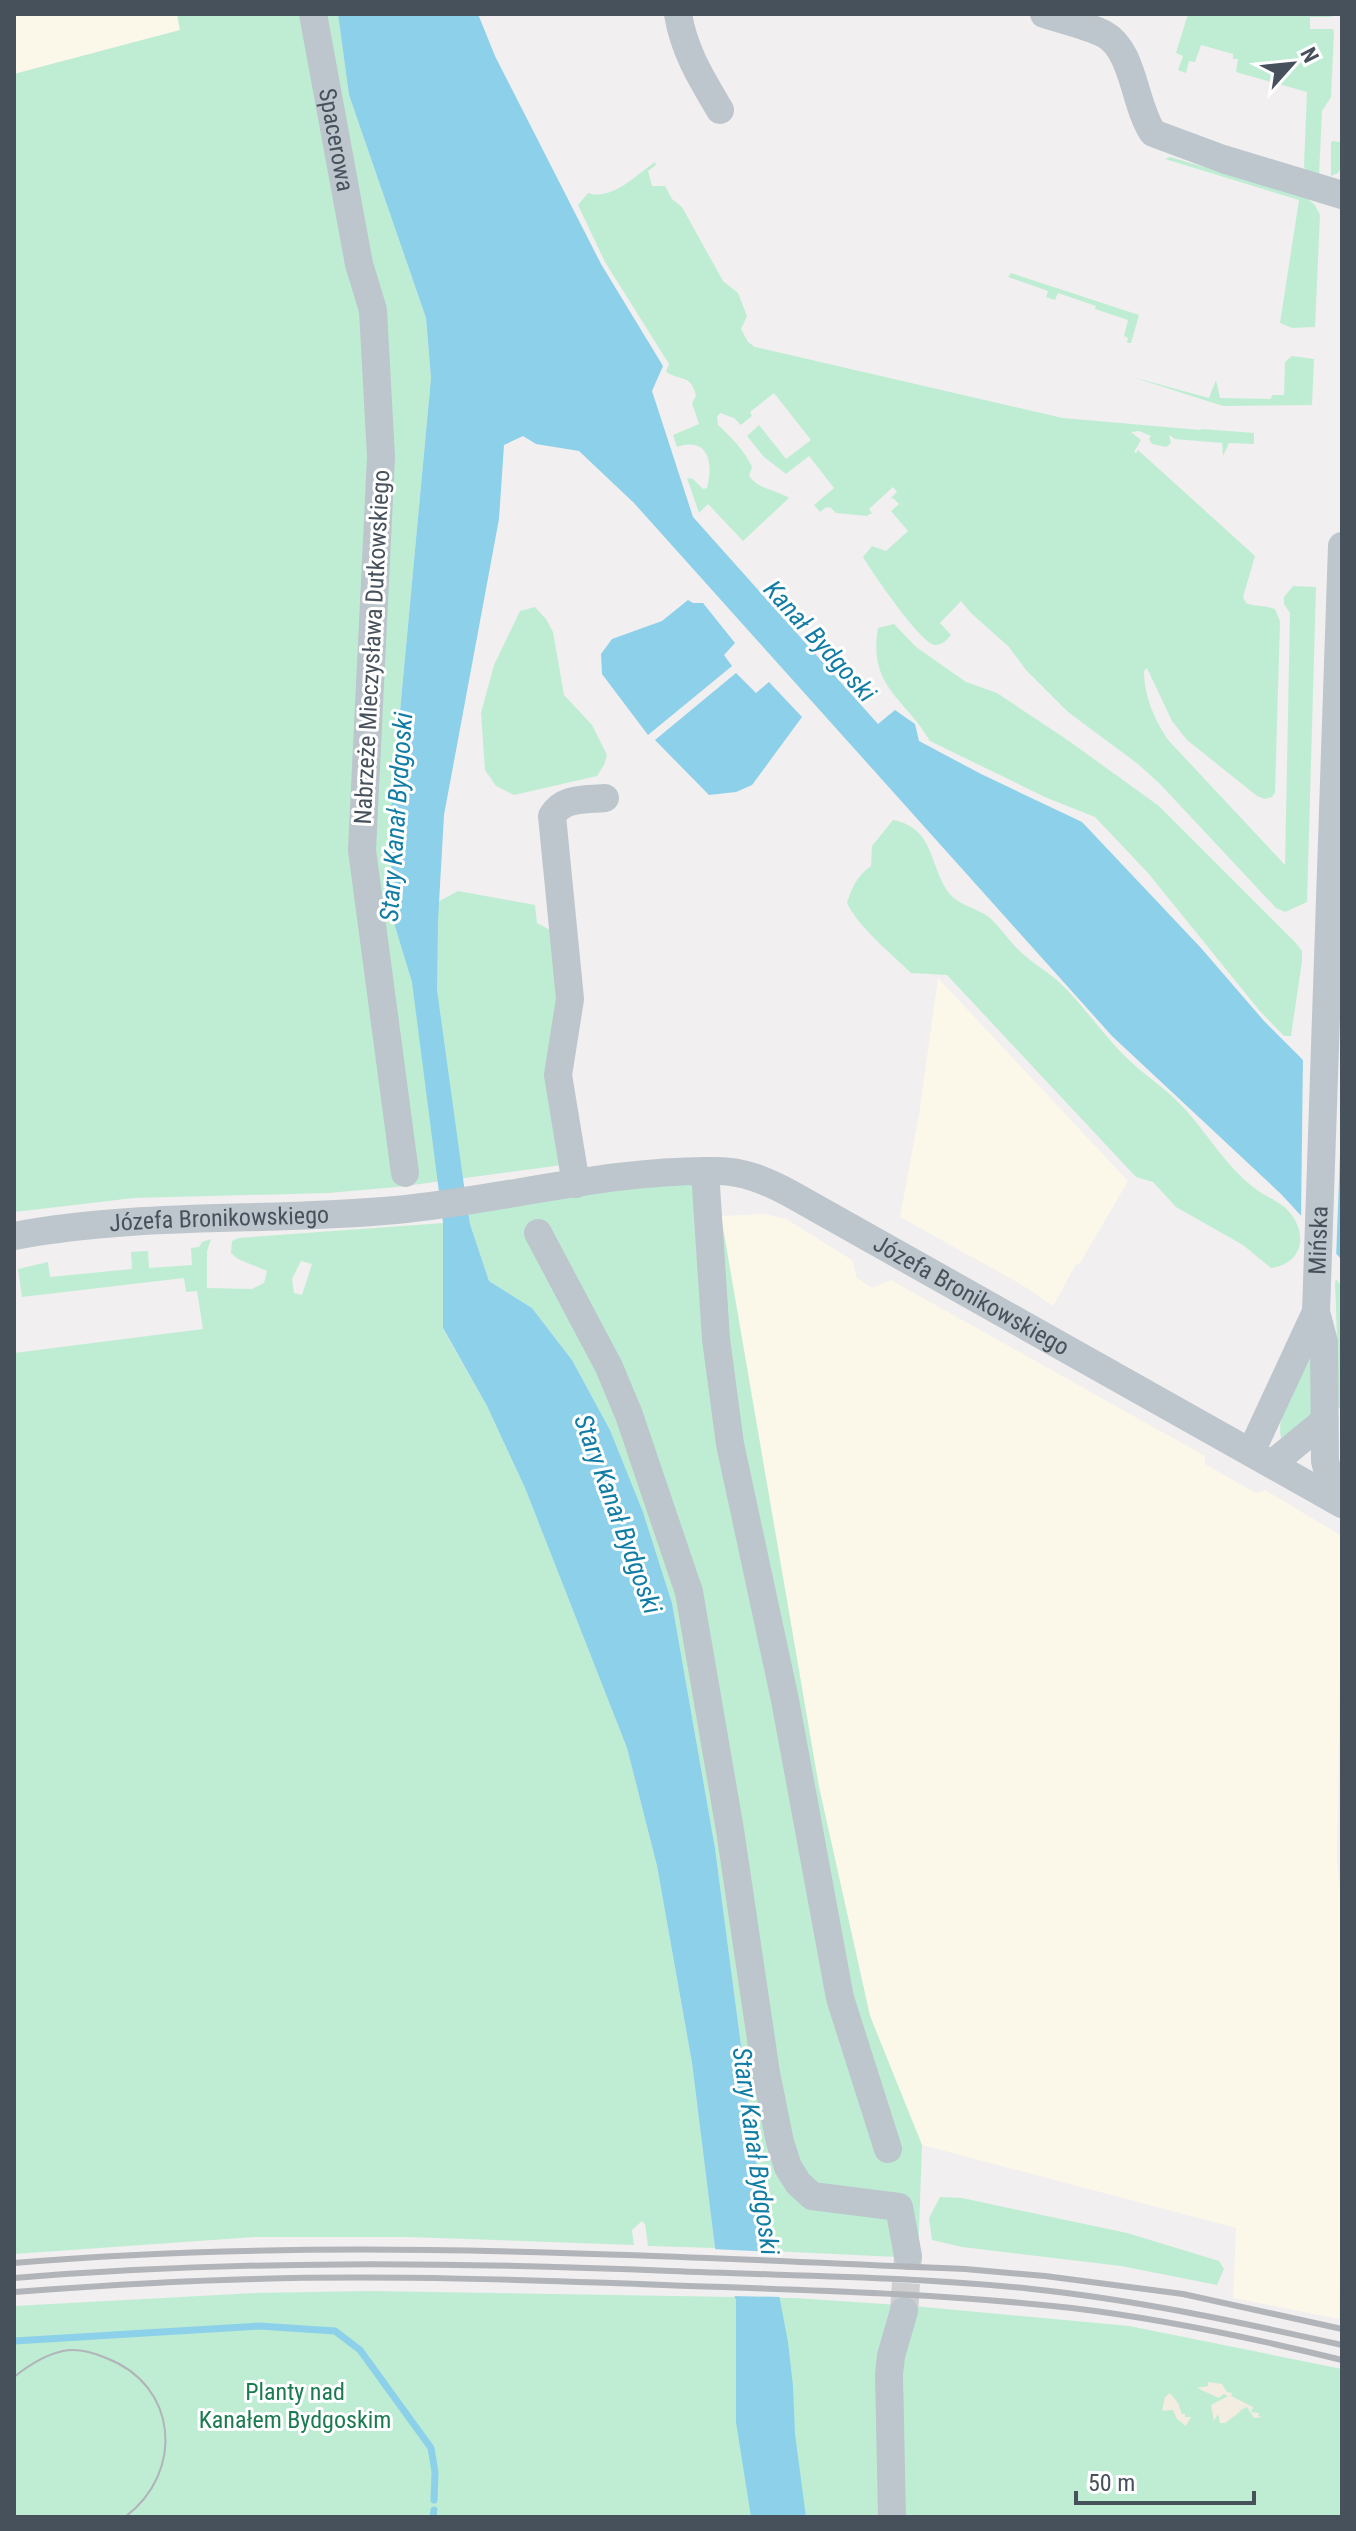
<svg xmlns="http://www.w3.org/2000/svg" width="1356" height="2531" font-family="'Roboto Condensed',sans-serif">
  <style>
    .commercial { fill: #fbf7e9 }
    .green { fill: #bfedd4; fill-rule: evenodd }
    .sand { fill: #f2ede0 }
    .water { fill: #8dd0e9 }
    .pier { fill: #f1efef }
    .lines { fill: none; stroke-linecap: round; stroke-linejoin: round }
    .stream { stroke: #8dd0e9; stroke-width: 7 }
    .minor-tunnel { stroke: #cfcfd2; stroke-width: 28; stroke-dasharray: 28 14; stroke-linecap: butt }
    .minor { stroke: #bdc5cd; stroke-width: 28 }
    .tram { stroke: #b1b4b9; stroke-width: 2 }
    .rail { stroke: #b1b4b9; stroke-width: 6 }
    .labels { text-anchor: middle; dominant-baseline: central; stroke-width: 6; stroke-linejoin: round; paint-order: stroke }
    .street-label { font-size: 24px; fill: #47515c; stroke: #fff }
    .park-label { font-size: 24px; fill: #1a7b50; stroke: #fff }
    .water-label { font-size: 26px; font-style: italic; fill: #117da5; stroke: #fff }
  </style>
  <rect width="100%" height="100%" fill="#f1efef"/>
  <!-- commercial -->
  <g class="commercial">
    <path d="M14,14H177L180,30L14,74Z"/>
    <path d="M938,978L1128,1181L1079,1265L1076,1264L1053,1306L1022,1285L900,1217L919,1114Z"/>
    <path d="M766,1214L786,1219L852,1260L857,1278L872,1288L891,1280L1205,1456V1464L1256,1493L1265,1490L1342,1536L1337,1860L1342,1907V2156L1339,2319L1233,2298L1236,2228L922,2145L870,2016L819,1787L721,1216Z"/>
  </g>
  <!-- green -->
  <g class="green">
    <path d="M177,14H338L349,95L426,318L431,378L389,830L395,925L458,891L535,905L537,923L552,931L556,941L562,1165L397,1187L328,1193L134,1198L14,1212V74L180,30Z"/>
    <path d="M1188,14H1334L1331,17H1310V29H1333L1334,32L1331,97L1322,111L1319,175L1306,170L1304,167L1307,92L1236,72L1238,59H1233V54L1201,45L1195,62L1189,61L1186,73L1178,70L1183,56L1176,53Z"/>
    <path d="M1333,141L1340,142V170L1338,173L1331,176V142Z"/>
    <path d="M1170,157L1304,196L1315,205L1320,215L1315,327L1292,328L1280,323L1299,200L1165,159Z"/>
    <path d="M655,162L656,165L648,171L652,186H665L672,199L682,207L723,281L738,293L747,316L741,329L748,342L755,347L1063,418L1200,430L1202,429L1254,433V444L1229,443L1223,456L1222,443L1175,439L1169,435L1171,443L1166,447L1152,444L1149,439L1151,436L1139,431L1131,432L1141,440L1134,452L1136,453L1138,450L1255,556L1243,597L1246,603C1255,607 1265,605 1275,609L1280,621L1275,793L1272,797L1265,799L1257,796L1187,740L1172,721L1147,668L1144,671C1144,696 1155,721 1169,741L1285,865L1290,613L1284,604V597L1293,586L1316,587L1307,902L1285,912L1276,908L1160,784L1138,764L1068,712L1026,670L1009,647L971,613L961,601L940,623L951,635C947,640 942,645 935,645C921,644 872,572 863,557L872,546L886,551L908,531L891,511L899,504L893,498L890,499L897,492L893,487L869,509L872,513L867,516L836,513L830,507L825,508L820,512L814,505L834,488L809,456L786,474L764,457L747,436L759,425L786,459L811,440L774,393L750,412L752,416L741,425L734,418L720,413L717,417L718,425C732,438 744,450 752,467L749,476C759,490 776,489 789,498L743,541L708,504L699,513L687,478L693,479L703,489L707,488C714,463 708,436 677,447L673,435L699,424L692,403L696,396C691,374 683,382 666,372L669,364L605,262L578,205L588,193C612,201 636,175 655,162Z"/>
    <path d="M1011,273L1139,315L1131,343H1127L1128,338L1124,336L1128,320L1095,309L1096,306L1058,293L1055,300L1046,297L1048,291L1008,277Z"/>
    <path d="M1292,356L1314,359L1312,405L1223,406L1132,377L1209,398L1216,380L1220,398L1271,399L1272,395H1284L1285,362Z"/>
    <path d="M535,607L546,619L553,632L564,695L592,725L607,755L604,765L597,776L514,795L496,786L485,770L481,713L494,665L520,611Z"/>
    <path d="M894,624L916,647L966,682L997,693L1069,741L1159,806L1295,942L1302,951V961L1291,1036H1284L1259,1010L1148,873L1095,817L1047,798L930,741C904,697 868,687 878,628Z"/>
    <path d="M893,820C935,828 929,866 949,893C959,906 978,908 990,918C1002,929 1011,944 1023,954C1035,965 1050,973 1061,984C1086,1008 1105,1038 1130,1061C1146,1076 1166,1089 1181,1105C1206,1131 1224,1164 1253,1187C1268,1199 1285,1202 1295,1220C1308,1244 1296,1265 1271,1268L1243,1245L1176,1207L1153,1182L1136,1177L947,975L911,973C890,952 859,928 847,903C852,887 857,876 871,866L872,846Z"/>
    <path d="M694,1171L721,1216L819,1787L870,2016L922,2145L918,2258L770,2251L762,2205L715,1848L672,1603L643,1512L610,1430L572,1360L532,1308L489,1281L470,1224L466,1200Z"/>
    <path d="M443,1223V1329L487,1406L525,1488L627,1748L657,1866L692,2063L715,2248L648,2246L645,2224L642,2221L632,2230L634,2245L408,2237H255L14,2254V1353L203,1329L197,1291L186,1292L184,1278L22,1297L18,1269L48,1262L50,1277L132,1269L131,1252L145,1251H148L149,1268L192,1265L191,1248L199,1247L202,1242L211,1239L207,1251V1288L252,1289L264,1283L267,1271L238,1259L231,1253L232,1241L238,1238ZM301,1261L312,1264L302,1295L294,1293L292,1279Z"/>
    <path d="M1337,1280L1341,1286L1342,1409L1336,1406L1337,1338L1335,1281Z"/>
    <path d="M1311,1345V1418L1283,1441C1271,1423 1302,1366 1311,1345Z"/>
    <path d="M940,2197L962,2198L1127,2233L1219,2261L1224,2269L1217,2285L1121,2266L962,2247L932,2240L929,2218Z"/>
    <path d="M369,2291L795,2298L913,2306L1129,2326L1342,2369V2517H14V2306L255,2293Z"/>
  </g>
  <!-- sand -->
  <g class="sand">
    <path d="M1208,2382L1222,2384L1227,2392L1232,2393L1231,2396L1253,2407L1251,2412L1259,2413L1258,2416L1263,2417L1254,2418L1247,2407L1241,2410L1237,2406L1241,2411L1225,2423H1220L1218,2414L1214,2421L1211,2405L1228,2396L1224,2394L1219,2398L1197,2388L1208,2386Z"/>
    <path d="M1170,2393L1178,2403L1182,2414H1185V2417H1191L1186,2426L1177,2419L1173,2410L1162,2411L1165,2397Z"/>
  </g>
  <!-- water -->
  <g class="water">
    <path d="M338,14H478L495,56L601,264L663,366L652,391L693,517L878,724L895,710L915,724L919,741L981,774L1082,822L1201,948L1264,1021L1301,1058L1342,1107V1260L1281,1194L1112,1036L634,503L579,451L536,444L523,436L504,445L499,519L444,815L438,920L437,990L466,1200L470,1224L489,1281L532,1308L572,1360L610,1430L643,1512L672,1603L715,1848L762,2205L788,2342L793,2386L795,2434L806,2517H751L736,2422V2300L715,2248L692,2063L657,1866L627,1748L525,1488L487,1406L443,1328V1223L412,982L395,926L389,830L431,378L426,318L349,95Z"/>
    <path d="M688,600L693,603H703L735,643L724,655L732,666L648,735L602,674L601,654L612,639L662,621Z"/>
    <path d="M736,673L756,693L769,682L802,717L752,785L736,792L709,795L655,740Z"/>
  </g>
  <!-- pier -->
  <g class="pier">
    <path d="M1303,1054L1342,1100L1336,1260L1301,1221Z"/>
    <path d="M712,2249L775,2252L783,2297L731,2296Z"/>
  </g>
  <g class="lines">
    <!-- stream -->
    <g class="stream">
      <path d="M14,2341L259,2326L335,2331L360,2350L431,2448L435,2472L434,2500"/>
      <path d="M433,2517L434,2510"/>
    </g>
    <!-- minor-tunnel -->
    <path class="minor-tunnel" d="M904,2311L908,2256"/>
    <!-- minor -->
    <g class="minor">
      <path id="s1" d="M313,14L359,264L373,310L381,457L362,850L405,1173"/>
      <path d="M678,14C684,51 701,78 720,110"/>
      <path d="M1044,14C1063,20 1086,25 1104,34C1134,50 1134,105 1153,133L1223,159L1342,195"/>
      <path d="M705,1171L716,1339L730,1444L785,1700L840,1998L888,2149"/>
      <path d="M576,1184L558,1075L570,999L552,816C563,797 585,800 605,798"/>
      <path d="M538,1233L609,1367L629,1415L689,1592L730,1830L766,2073L780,2142L788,2167L798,2183L812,2196L899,2207L908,2256"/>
      <path id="s2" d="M14,1236C140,1212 269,1222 396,1210C503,1200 609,1169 716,1171C744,1171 767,1181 791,1194L1342,1504"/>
      <path d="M1251,1452L1316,1312"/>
      <path d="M1272,1464L1323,1422"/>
      <path id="s3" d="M1335,1500L1325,1461L1324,1342L1316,1312L1342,546"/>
      <path d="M892,2517L889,2374L891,2356L904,2311"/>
    </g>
    <!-- tram -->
    <path class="tram" d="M14,2377C29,2365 44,2355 63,2351C78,2348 92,2352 106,2358C178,2385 185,2472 125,2517"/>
    <!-- rail -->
    <g class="rail">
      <path d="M14,2263C331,2236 648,2256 965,2269L1045,2276L1183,2294L1342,2329"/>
      <path d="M14,2278C233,2260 451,2262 671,2271C791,2276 912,2276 1032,2289C1137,2300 1239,2322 1342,2345"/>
      <path d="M14,2292C94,2286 174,2281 255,2279C391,2275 528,2280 664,2285C800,2290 937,2293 1072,2308C1163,2319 1253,2338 1342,2360"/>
    </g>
  </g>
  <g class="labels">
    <!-- street labels -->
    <g class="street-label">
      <text stroke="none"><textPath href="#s1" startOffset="128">Spacerowa</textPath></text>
      <text transform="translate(372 647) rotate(-87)">Nabrzeże Mieczysława Dutkowskiego</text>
      <text stroke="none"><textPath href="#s2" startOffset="206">Józefa Bronikowskiego</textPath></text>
      <text stroke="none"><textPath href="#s3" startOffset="262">Mińska</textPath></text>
      <text stroke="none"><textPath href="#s2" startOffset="992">Józefa Bronikowskiego</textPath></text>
    </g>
    <!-- park labels -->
    <g class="park-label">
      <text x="295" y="2392">Planty nad<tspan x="295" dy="28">Kanałem Bydgoskim</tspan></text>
    </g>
    <!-- water labels -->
    <g class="water-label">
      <text transform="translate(820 641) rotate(48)">Kanał Bydgoski</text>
      <text transform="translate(396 817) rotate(-86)">Stary Kanał Bydgoski</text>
      <text transform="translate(618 1514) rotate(70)">Stary Kanał Bydgoski</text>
      <text transform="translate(756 2151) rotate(82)">Stary Kanał Bydgoski</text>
    </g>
  </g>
  <!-- border -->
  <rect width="1356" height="2531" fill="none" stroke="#47515c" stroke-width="32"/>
  <!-- north arrow -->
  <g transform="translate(1292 64) rotate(63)" stroke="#ffffff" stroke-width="6" paint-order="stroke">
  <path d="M0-6L14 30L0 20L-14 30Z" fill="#47515c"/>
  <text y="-12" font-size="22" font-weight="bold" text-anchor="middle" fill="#47515c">N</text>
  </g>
  <!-- scale -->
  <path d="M1076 2491v12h178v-12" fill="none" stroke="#47515c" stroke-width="4"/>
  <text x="1088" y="2491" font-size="24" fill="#47515c" stroke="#ffffff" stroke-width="6" paint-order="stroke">50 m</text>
</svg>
